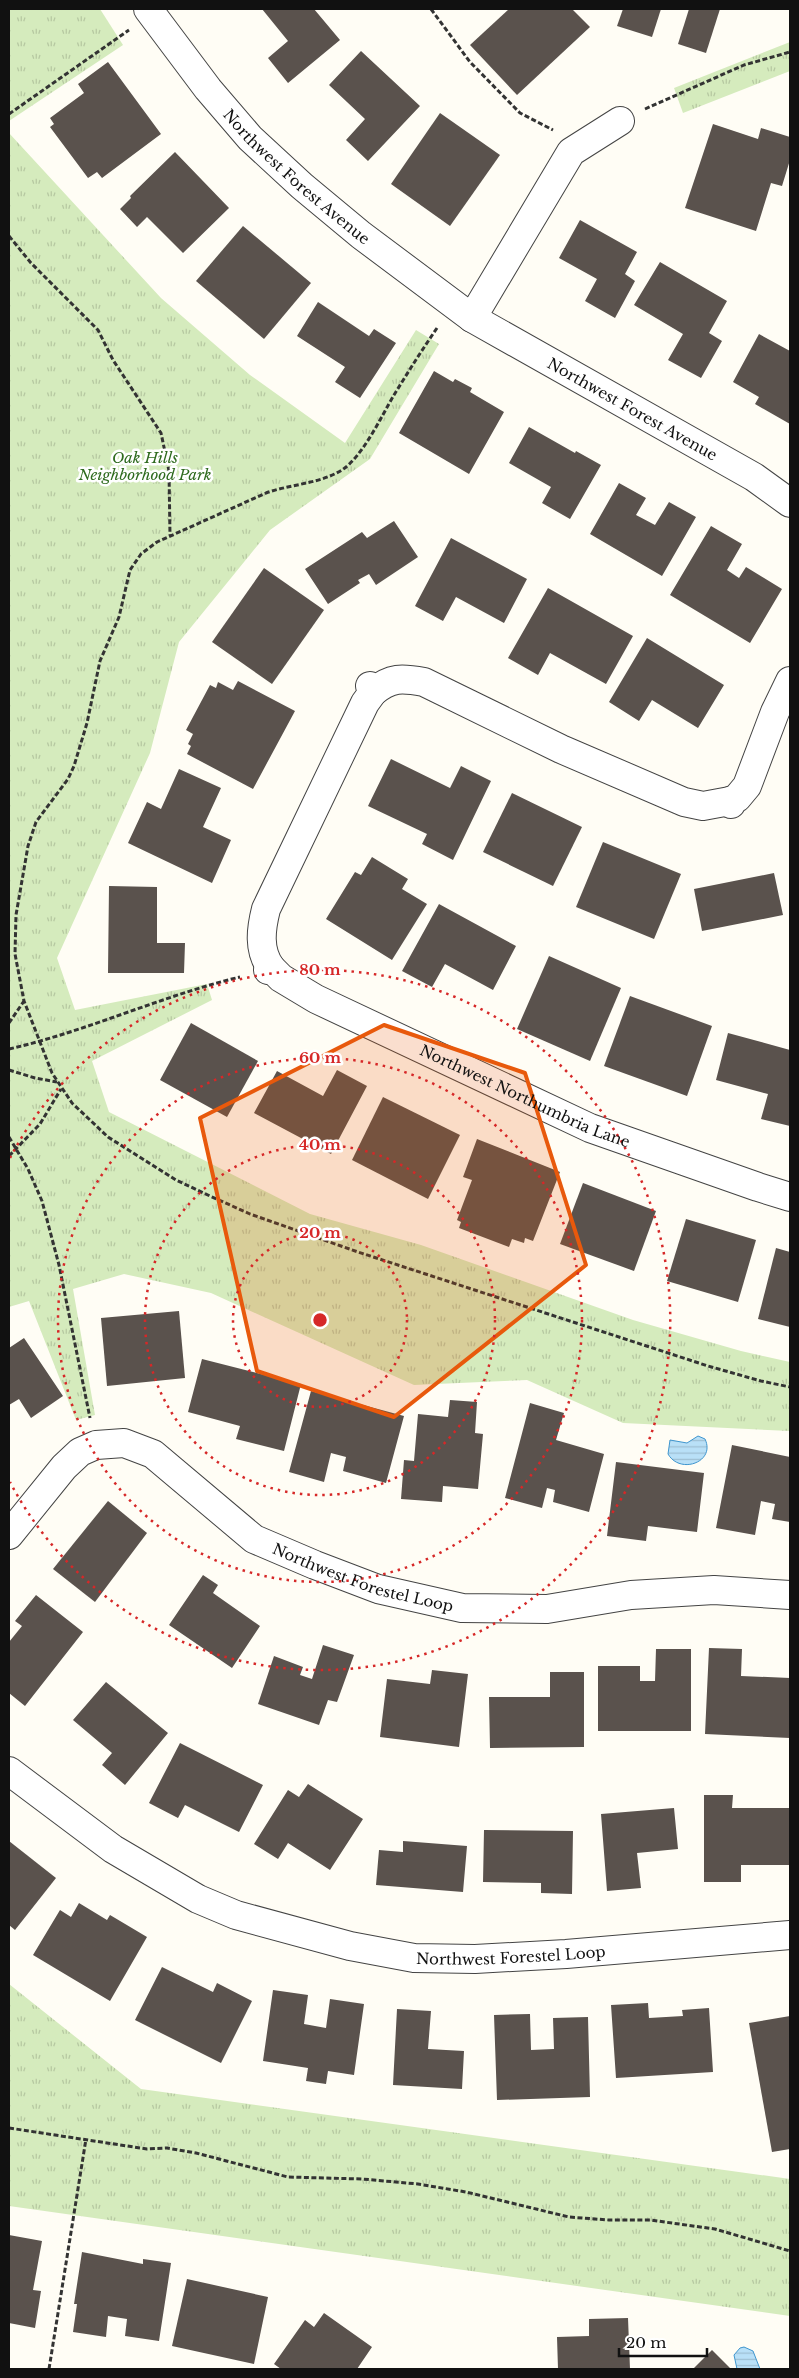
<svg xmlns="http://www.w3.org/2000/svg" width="799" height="2378" font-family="'Libre Baskerville',serif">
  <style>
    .park { fill: url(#park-tufts) }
    .water { fill: url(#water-rules); stroke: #3f96cf }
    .building { fill: #5a524d }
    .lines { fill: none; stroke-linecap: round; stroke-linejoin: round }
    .minor-casing { stroke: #444; stroke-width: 30 }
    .path { stroke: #333; stroke-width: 3; stroke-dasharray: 5 2.5; stroke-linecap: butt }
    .minor { stroke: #fff; stroke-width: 28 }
    .marked { fill: #e8590c; fill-opacity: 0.2; stroke: #e8590c; stroke-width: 4; stroke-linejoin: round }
    .ring { fill: none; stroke: #d62828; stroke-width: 2.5; stroke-dasharray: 2.5 5 }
    .labels { text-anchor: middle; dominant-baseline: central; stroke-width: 5; stroke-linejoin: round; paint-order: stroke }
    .street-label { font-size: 15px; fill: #111; stroke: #fff }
    .park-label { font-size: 15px; font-style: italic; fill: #2f6b1f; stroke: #fff }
    .centre { fill: #d62828; stroke: #fff; stroke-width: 2.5 }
    .ring-label { font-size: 15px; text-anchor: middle; font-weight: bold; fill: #d62828; stroke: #fff; stroke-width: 5; stroke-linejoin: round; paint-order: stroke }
  </style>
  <defs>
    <pattern id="park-tufts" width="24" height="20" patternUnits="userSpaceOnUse" patternTransform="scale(1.25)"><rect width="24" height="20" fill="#d5ebbd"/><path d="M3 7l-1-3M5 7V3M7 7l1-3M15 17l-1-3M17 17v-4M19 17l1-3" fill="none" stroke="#b6c8a1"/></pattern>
    <pattern id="water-rules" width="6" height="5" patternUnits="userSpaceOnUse" patternTransform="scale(1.25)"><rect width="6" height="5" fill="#b9e0f7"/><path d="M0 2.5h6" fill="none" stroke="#9ebfd3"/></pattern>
  </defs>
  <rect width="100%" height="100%" fill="#fffdf5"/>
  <!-- park -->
  <g class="park">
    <path d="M9,9H100L123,45L9,121Z"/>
    <path d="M790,42V71L683,113L674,88Z"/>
    <path d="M9,133L161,298L250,375L345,443L416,330L439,344L370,459L270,530L179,642L150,753L57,958L75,1010L207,984L212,1000L92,1061L109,1112L310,1214L421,1245L633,1320L741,1351L790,1362V1431L623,1423L527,1380L414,1385L211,1293L124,1274L73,1289L95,1415L76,1420L29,1301L9,1307Z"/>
    <path d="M9,1984L141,2089L790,2179V2316L9,2206Z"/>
  </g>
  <!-- water -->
  <g class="water">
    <path d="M698,1436L705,1439C716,1462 680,1475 668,1454L670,1440L687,1443Z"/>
    <path d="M744,2347L753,2351L760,2369H737L734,2355L740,2348Z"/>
  </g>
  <!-- building -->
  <g class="building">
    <path d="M262,9H314L340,40L288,83L268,58L288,41Z"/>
    <path d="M509,9H572L590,27L517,95L470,45Z"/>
    <path d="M623,9H661L652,37L617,26Z"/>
    <path d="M689,9H720L706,53L678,44Z"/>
    <path d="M361,51L420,106L368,161L346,140L365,119L329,85Z"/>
    <path d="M108,62L161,134L102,178L97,172L88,178L50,127L54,124L50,118L84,93L78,84Z"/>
    <path d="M440,113L500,155L450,226L391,184Z"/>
    <path d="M713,124L758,139L761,128L790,137V160L782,186L771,183L756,231L685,208Z"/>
    <path d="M175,152L229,208L183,253L147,217L137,227L120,209L131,198L130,196Z"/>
    <path d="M580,220L637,252L625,274L635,281L615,318L585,301L597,279L559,258Z"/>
    <path d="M243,226L311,283L264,339L196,281Z"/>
    <path d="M660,262L727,301L709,333L722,341L701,378L668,360L683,334L634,305Z"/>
    <path d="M318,302L369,336L374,329L396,343L360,398L335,382L345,367L297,336Z"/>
    <path d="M759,334L790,351V424L755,404L759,397L733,382Z"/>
    <path d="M434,371L453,382L455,379L472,388L470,392L504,412L469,474L399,433Z"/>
    <path d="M529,427L575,453L576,451L601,465L570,519L542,503L551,487L509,463Z"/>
    <path d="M619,483L646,498L636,515L655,525L669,502L696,517L662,576L590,534Z"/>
    <path d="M394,521L418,557L376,585L369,574L358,580L360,583L328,604L305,569L362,532L367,538Z"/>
    <path d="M711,526L742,544L727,570L739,578L746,567L782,589L750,643L670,595Z"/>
    <path d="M451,538L527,579L504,623L456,597L443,621L415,606Z"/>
    <path d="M264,568L324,610L272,684L212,642Z"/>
    <path d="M548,588L633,636L606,684L550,653L538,675L508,658Z"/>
    <path d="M647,638L724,685L698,728L652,700L639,721L609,702Z"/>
    <path d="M238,681L295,711L253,789L187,754L191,746L188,744L193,734L186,730L210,685L216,688L218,682L233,690Z"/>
    <path d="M391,759L450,788L461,766L491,781L453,860L422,844L427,834L368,806Z"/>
    <path d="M179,769L221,788L203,827L231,840L212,883L128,843L147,802L161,809Z"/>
    <path d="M512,793L582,827L553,886L483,852Z"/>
    <path d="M603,842L681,874L654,939L576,907Z"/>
    <path d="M372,857L408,879L402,889L427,904L392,960L326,919L355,872L361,875Z"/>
    <path d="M774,873L783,915L702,931L694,889Z"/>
    <path d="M109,886L157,887V943H185L184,973H108Z"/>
    <path d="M439,904L516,946L493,990L445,964L432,987L402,971Z"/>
    <path d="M549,956L621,988L590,1061L517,1029Z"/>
    <path d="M630,996L712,1026L687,1096L604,1066Z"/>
    <path d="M191,1023L258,1061L227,1117L160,1080Z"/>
    <path d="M728,1033L790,1050V1126L761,1119L768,1094L716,1080Z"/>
    <path d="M337,1070L367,1086L331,1154L254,1113L277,1071L323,1096Z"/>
    <path d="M383,1097L460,1135L428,1199L352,1160Z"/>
    <path d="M477,1139L560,1172L533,1241L525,1238L524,1243L512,1239L509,1247L459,1228L461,1222L457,1220L472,1180L463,1177Z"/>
    <path d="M583,1183L656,1211L634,1271L560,1244Z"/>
    <path d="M686,1219L756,1240L738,1302L667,1281Z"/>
    <path d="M776,1248L790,1252V1327L758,1319Z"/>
    <path d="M179,1311L185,1378L107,1386L101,1318Z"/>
    <path d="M24,1338L63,1396L31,1418L19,1399L9,1405V1348Z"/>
    <path d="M202,1359L301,1384L284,1451L236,1439L240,1426L188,1412Z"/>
    <path d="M311,1391L404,1416L386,1483L343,1471L346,1457L331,1453L324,1482L289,1472Z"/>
    <path d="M450,1400L477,1402L475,1433L483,1434L478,1489L443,1486L442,1502L401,1499L404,1460L414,1461L418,1414L448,1417Z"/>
    <path d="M530,1403L564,1413L556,1440L604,1454L589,1512L553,1502L555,1490L547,1488L542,1508L505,1498Z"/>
    <path d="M732,1445L790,1457V1522L772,1519L775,1504L761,1501L755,1535L716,1528Z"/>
    <path d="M616,1462L704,1473L697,1532L648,1526L646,1541L607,1536Z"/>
    <path d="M108,1501L147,1533L95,1602L53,1569Z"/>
    <path d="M203,1575L218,1585L213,1593L260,1626L232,1668L169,1625Z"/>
    <path d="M36,1595L83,1632L25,1706L9,1693V1642L22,1626L15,1621Z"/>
    <path d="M323,1645L354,1655L337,1702L328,1700L319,1725L258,1704L274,1656L303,1667L300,1675L312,1679Z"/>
    <path d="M709,1648L742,1649L741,1676L790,1678V1738L705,1734Z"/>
    <path d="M656,1649H691V1731H598V1666H640V1681H655Z"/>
    <path d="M432,1670L468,1674L459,1747L380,1737L387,1679L430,1684Z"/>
    <path d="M550,1672H584V1747L490,1748L489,1697H550Z"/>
    <path d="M106,1682L168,1733L125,1785L102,1765L112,1753L73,1720Z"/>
    <path d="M180,1743L263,1785L239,1832L185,1805L178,1818L149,1803Z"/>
    <path d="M308,1784L363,1819L330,1870L288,1843L278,1859L254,1844L288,1790L299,1797Z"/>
    <path d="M704,1795H733L732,1808H790V1865H741V1882H704Z"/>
    <path d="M674,1808L678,1849L637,1853L641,1888L607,1891L601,1814Z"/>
    <path d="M484,1830L573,1831L572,1894L541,1893V1883L483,1882Z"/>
    <path d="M9,1841L56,1878L15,1930L9,1925Z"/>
    <path d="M403,1841L467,1846L463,1892L376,1885L379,1850L403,1852Z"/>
    <path d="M79,1903L107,1920L110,1915L147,1937L110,2001L33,1955L60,1910L71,1917Z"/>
    <path d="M162,1967L213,1992L217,1983L252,2001L221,2063L135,2020Z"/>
    <path d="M273,1990L308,1995L304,2024L326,2028L330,1999L364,2004L354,2075L328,2071L326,2084L306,2081L308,2068L263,2061Z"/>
    <path d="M648,2003L649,2018L683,2016L682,2010L709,2008L713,2072L616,2078L611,2005Z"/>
    <path d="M397,2009L431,2011L428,2049L464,2051L462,2089L393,2085Z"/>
    <path d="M530,2014L531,2050L554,2049L553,2018L588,2017L590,2097L497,2100L494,2015Z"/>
    <path d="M790,2016V2149L772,2152L749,2023Z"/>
    <path d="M9,2235L42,2241L33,2290L41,2291L35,2328L9,2323Z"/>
    <path d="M82,2252L143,2264V2259L171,2263L159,2341L125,2336L127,2319L108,2316L106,2337L73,2332L77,2304H74Z"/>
    <path d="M187,2279L268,2297L254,2364L172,2346Z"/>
    <path d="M324,2313L372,2347L357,2369H281L274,2364L305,2320L314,2327Z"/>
    <path d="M628,2318L630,2369H558L557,2337L589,2336V2319Z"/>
    <path d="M712,2350L731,2369H693Z"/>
  </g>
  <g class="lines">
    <!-- minor casing -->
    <g class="minor-casing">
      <g id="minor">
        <path id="s1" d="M148,9L208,89L250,138L302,186L361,235L472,318L754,477L790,503"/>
        <path d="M472,318L571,152L620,121"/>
        <path d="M373,692C391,677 402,678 424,682L561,749L684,802L703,806L730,801"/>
        <path d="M731,804L730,801L737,798L747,786L775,712L790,681"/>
        <path d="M271,968C258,950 261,929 266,909L365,703L373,692L370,686"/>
        <path id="s2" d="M268,970L271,968L281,978L316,999L590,1128L758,1187L790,1197"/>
        <path id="s3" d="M9,1535L64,1467L80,1452L96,1445L124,1443L153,1454L254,1539L315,1565L378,1589L462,1608L547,1609L631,1595L714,1590L790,1595"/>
        <path id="s4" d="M9,1771L113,1849L198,1899L236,1915L350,1946L414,1958L475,1959L566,1954L790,1935"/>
      </g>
    </g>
    <!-- path -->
    <g class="path">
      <path d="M431,9L470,62L520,113L553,130"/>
      <path d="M645,109L744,65L790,52"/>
      <path d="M9,114L129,30"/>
      <path d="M9,236L31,263L98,330L113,360L161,433L169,471L170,535"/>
      <path d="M437,328C422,350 408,372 394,395C381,417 363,456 342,470C319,484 291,484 266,493L157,542L141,554L130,570L119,617L100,661L87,723L74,766L68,779L36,822L28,846L16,915L15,954L24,1001L52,1073L72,1103L108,1137L176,1180L210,1196L250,1214L358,1252L708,1366L761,1381L790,1387"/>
      <path d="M9,1023L24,1001"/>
      <path d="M9,1049C88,1031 161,996 240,977"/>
      <path d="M9,1070L35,1078L57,1082"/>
      <path d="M9,1137L28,1169L42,1201L59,1265L90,1418"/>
      <path d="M9,1156L40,1124L61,1089"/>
      <path d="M9,2128L147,2149L167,2148L196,2153L288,2177L362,2179L418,2184L466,2192L569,2217L609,2220H650L715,2229L790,2251"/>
      <path d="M49,2369L86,2139"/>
    </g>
    <!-- minor -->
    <use href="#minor" class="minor"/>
  </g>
  <!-- marked area -->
  <path class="marked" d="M384,1025L525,1073L586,1265L394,1417L257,1371L200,1118Z"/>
  <!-- distance rings -->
  <g class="ring">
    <circle cx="320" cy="1320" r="87"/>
    <circle cx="320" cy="1320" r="175"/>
    <circle cx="320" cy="1320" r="262"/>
    <path d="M10 1158A350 350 0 1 1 10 1482"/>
  </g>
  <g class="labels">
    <!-- street labels -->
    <g class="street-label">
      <text stroke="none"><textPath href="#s1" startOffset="225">Northwest Forest Avenue</textPath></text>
      <text stroke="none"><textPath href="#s1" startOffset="635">Northwest Forest Avenue</textPath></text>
      <text stroke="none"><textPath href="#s2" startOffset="289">Northwest Northumbria Lane</textPath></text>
      <text stroke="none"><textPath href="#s3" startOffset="434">Northwest Forestel Loop</textPath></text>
      <text stroke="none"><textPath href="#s4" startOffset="550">Northwest Forestel Loop</textPath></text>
    </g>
    <!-- park labels -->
    <g class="park-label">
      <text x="145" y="457">Oak Hills<tspan x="145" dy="17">Neighborhood Park</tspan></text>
    </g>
  </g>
  <circle cx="320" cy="1320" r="8" class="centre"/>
  <g class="ring-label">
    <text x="320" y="975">80 m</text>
    <text x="320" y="1063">60 m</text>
    <text x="320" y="1150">40 m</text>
    <text x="320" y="1238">20 m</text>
  </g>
  <!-- border -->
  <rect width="799" height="2378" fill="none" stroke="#111111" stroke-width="20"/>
  <!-- scale -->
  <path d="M619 2348v8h88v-8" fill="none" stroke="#111111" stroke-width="2.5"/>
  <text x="626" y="2348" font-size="15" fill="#111111" stroke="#ffffff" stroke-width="4" paint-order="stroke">20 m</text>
</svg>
